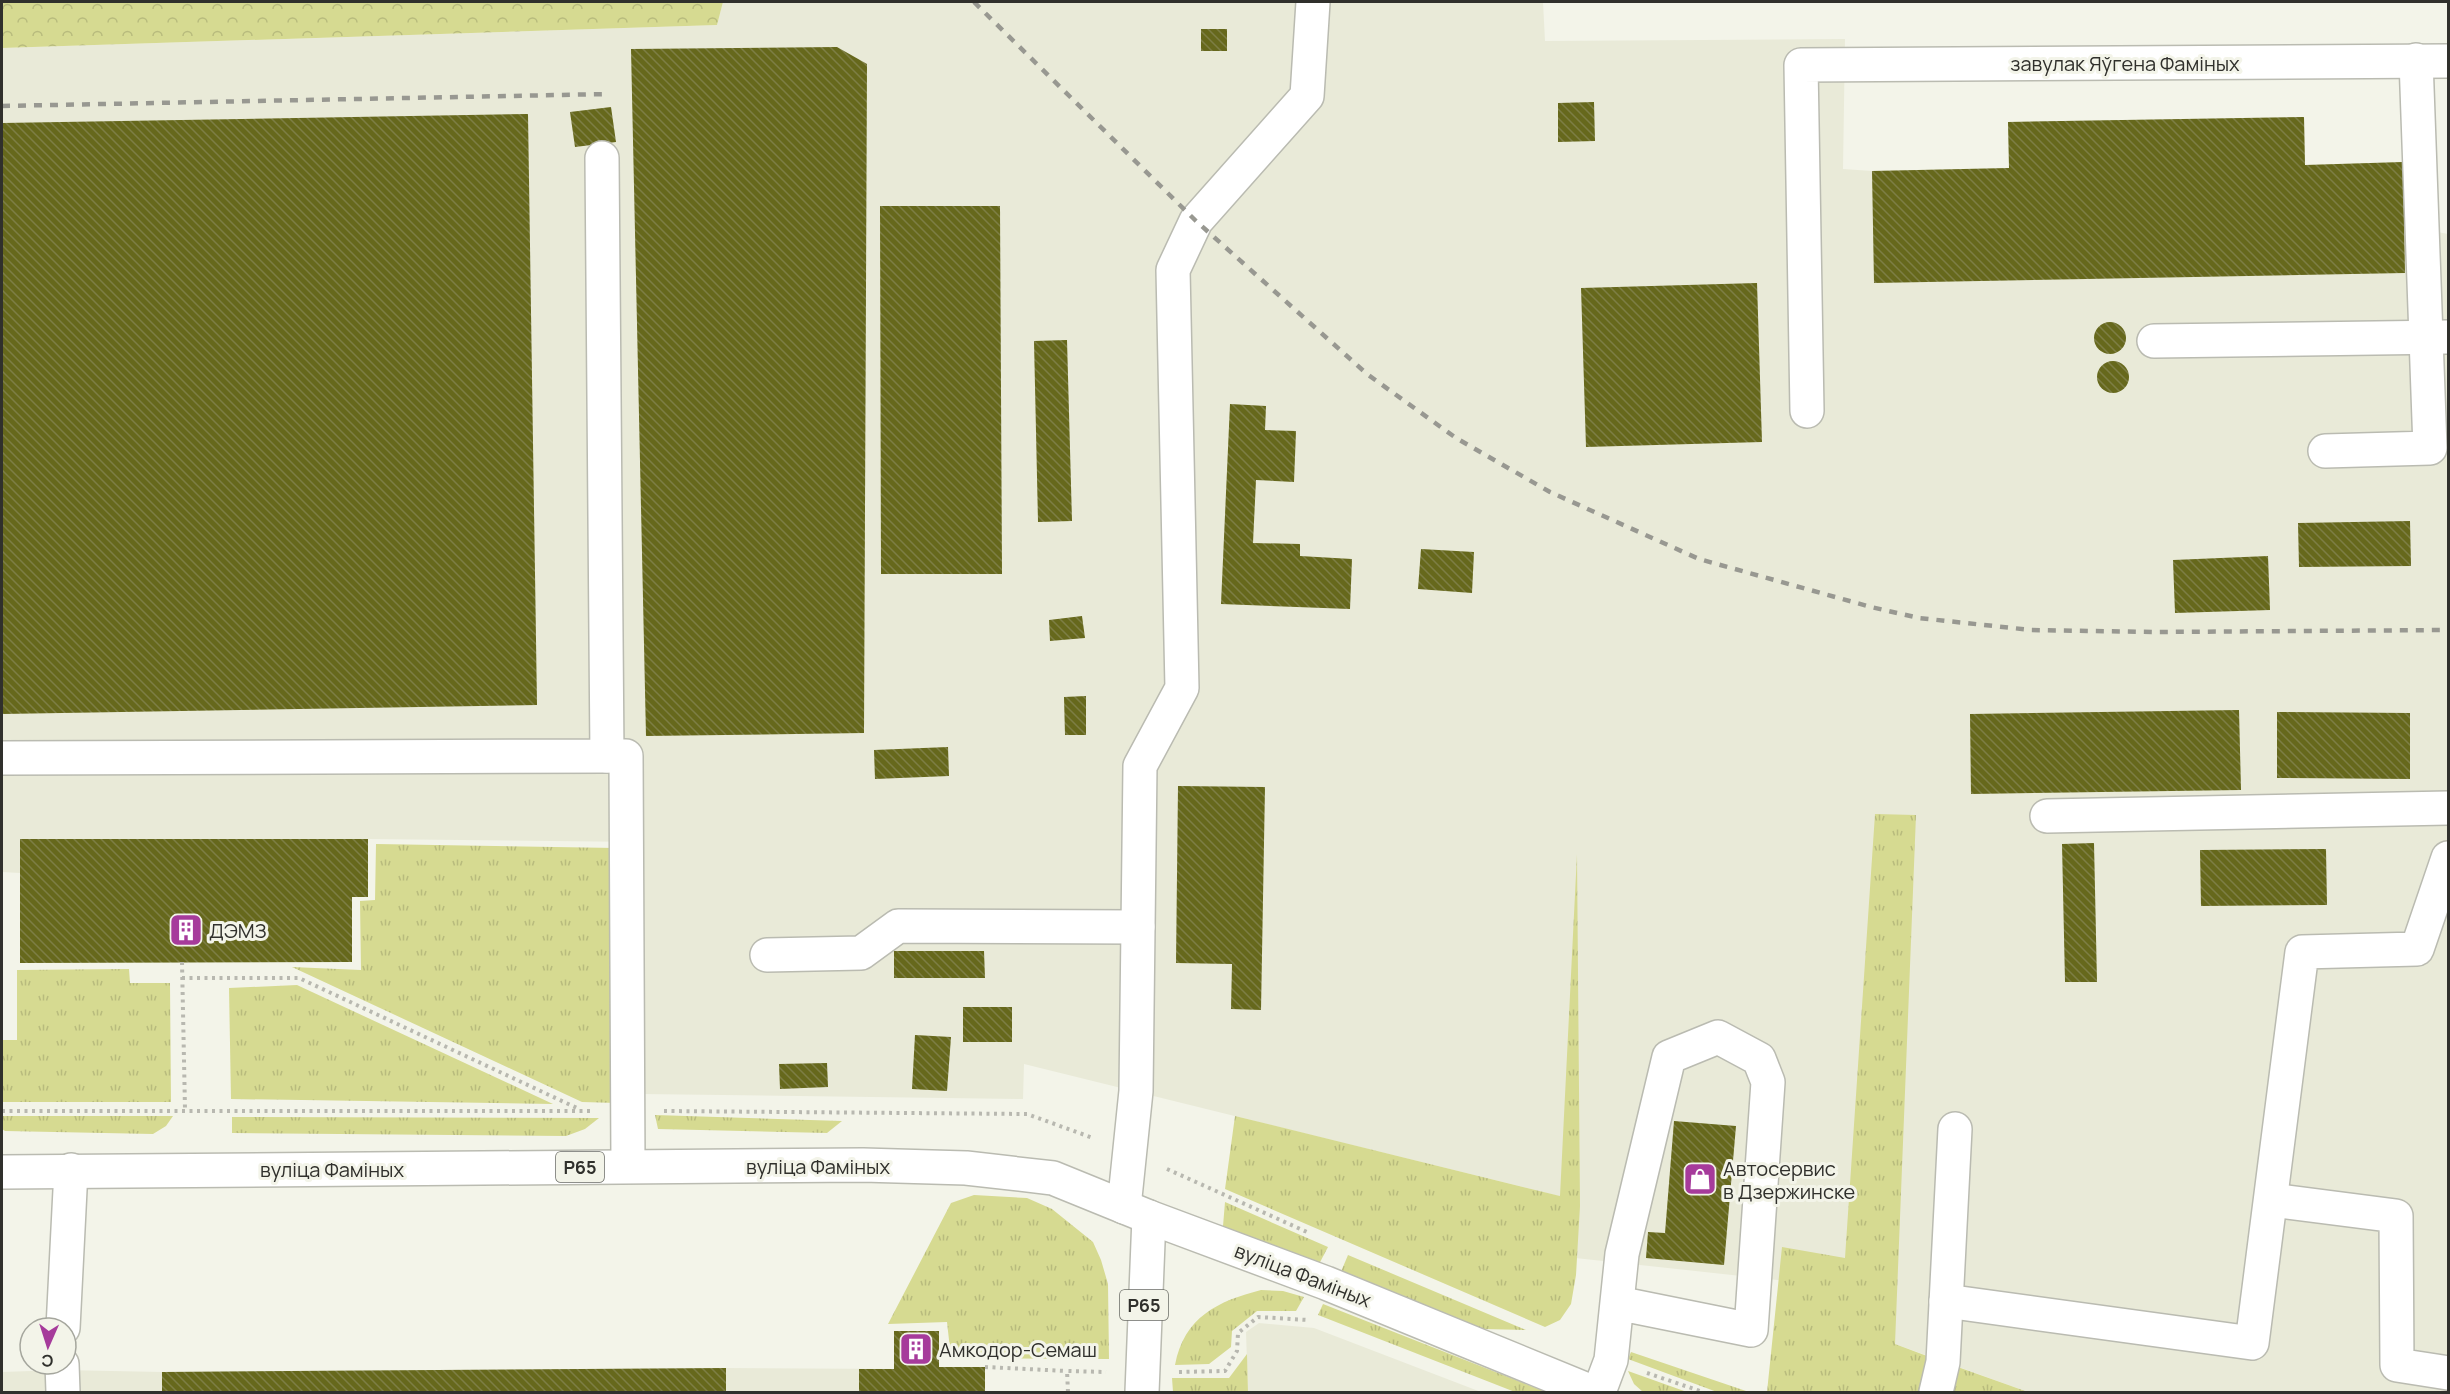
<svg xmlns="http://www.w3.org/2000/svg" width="2450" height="1394" font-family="Manrope,sans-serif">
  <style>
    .built { fill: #e9ead8 }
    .grass { fill: url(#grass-tufts) }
    .forest { fill: url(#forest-crowns) }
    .building { fill: url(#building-back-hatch) }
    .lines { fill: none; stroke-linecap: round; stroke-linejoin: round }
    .minor-casing { stroke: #babbb1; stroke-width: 36 }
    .major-casing { stroke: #babbb1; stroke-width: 36 }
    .path { stroke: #b8b8b0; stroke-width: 4; stroke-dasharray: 3 4.5; stroke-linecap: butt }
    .minor { stroke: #fff; stroke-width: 33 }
    .major { stroke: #fff; stroke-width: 33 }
    .rail { stroke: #989891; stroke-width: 4.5; stroke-dasharray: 8 8; stroke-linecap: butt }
    .labels { text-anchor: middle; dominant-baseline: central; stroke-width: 6; stroke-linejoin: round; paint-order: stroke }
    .shield { fill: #f3f4e9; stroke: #6a6b65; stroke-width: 1.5 }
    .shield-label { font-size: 18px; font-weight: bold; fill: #30302c }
    .street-label { font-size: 20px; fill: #30302c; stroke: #f3f4e9 }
    .poi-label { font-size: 20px; fill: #30302c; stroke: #f3f4e9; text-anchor: start }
  </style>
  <defs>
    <pattern id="grass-tufts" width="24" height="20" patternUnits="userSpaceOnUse" patternTransform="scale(1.5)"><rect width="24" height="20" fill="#d6da91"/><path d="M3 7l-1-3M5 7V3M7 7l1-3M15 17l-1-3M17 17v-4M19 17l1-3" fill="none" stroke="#b8bb7d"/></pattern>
    <pattern id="forest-crowns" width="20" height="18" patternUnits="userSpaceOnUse" patternTransform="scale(1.5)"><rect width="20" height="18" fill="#d6da91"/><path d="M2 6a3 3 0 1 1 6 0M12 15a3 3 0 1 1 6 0" fill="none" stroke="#b8bb7d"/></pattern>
    <pattern id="building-back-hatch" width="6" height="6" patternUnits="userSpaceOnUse" patternTransform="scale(1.5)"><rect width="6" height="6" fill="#66681c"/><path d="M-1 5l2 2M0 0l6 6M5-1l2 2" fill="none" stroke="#7d7e45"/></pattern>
  </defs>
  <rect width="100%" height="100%" fill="#f3f4e9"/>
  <!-- built -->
  <g class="built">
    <path d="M723,2H1543L1545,41L1845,39L1843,169L1872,171L2009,168L2008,122L2304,117L2305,165L2403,162L2405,226L2448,234V1392H2028L1895,1344L1788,1281L1566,1257L1559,1196L1024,1064L1023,1099L640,1094L641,842L368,839V897H352V962L20,963V873L2,872V48L717,25Z"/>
    <path d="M1259,1323L1314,1328L1481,1392H1248L1246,1332Z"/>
    <path d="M894,1331H939V1367H985V1392H2V1372L61,1370L162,1372L726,1368L894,1369Z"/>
  </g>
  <!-- grass -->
  <g class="grass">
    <path d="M1875,814L1916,815L1895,1344L1927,1356L1922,1392H1767L1782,1247L1845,1258Z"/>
    <path d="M376,844L616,848L617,1103L582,1102L292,967L361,970L360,901L375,900Z"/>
    <path d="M1577,854L1580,1206L1576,1275L1571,1304L1560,1320L1545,1327L1225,1189L1235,1116L1560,1196Z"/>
    <path d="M129,969L130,983H170L171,1102H2V1040H17V970Z"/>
    <path d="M297,985L553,1104L231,1099L229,988Z"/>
    <path d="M655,1115L842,1121L827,1133L658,1129Z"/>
    <path d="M2,1116H173L166,1126L153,1134L5,1131L2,1129Z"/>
    <path d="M232,1117L599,1118L585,1129L566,1136L232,1133Z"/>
    <path d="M974,1195L1027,1198L1052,1209L1093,1242L1101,1260L1108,1284L1109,1359L951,1358L947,1322L888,1324L951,1203Z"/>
    <path d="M1225,1202L1328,1247L1318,1266L1223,1226Z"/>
    <path d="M1348,1255L1526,1330L1483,1329L1340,1274Z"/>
    <path d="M1261,1290L1283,1291L1304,1297L1296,1311H1257L1232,1331L1231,1347L1209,1364L1175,1365C1184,1317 1218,1301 1261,1290Z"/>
    <path d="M1323,1304L1546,1392H1515L1318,1315Z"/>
    <path d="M1631,1352L1749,1392H1717L1628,1359Z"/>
    <path d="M1247,1354L1248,1392H1173L1172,1378H1229Z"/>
    <path d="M1955,1366L2028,1392H1952Z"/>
    <path d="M1628,1371L1687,1392H1643L1634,1384Z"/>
  </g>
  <!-- forest -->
  <path class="forest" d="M2,2H723L717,25L2,48Z"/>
  <!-- building -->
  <g class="building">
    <rect x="1201" y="29" width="26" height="22"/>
    <path d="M837,47L867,64L864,733L646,736L631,49Z"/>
    <path d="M1594,102L1595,141L1558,142V103Z"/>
    <path d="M611,107L616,142L575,147L570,112Z"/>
    <path d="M528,114L537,705L2,714V123Z"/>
    <path d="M2304,117L2305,165L2403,162L2405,273L1874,283L1872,171L2009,168L2008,122Z"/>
    <path d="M880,206H1000L1002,574H881Z"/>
    <path d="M1757,283L1762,442L1586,447L1581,288Z"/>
    <circle cx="2110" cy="338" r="16"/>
    <path d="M1067,340L1072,521L1038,522L1034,341Z"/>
    <circle cx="2113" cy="377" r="16"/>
    <path d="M1230,404L1266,406L1265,430L1296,431L1294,482L1256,480L1253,543L1300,544V556L1352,559L1350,609L1221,604Z"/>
    <path d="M2410,521L2411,566L2299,567L2298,523Z"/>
    <path d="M1421,549L1474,552L1472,593L1418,589Z"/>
    <path d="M2268,556L2270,610L2175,613L2173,560Z"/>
    <path d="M1082,616L1085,638L1050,641L1049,620Z"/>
    <path d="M1086,696V735H1065L1064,697Z"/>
    <path d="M2239,710L2241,790L1971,794L1970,714Z"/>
    <path d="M2277,712L2410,713V779L2277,778Z"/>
    <path d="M948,747L949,776L875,779L874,750Z"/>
    <path d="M1178,786L1265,787L1261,1010L1231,1009L1232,964L1176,963Z"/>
    <path d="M20,839H368V897H352V962L20,963Z"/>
    <path d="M2094,843L2097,982H2065L2062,844Z"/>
    <path d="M2326,849L2327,905L2201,906L2200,850Z"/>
    <path d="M894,951H984L985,978H894Z"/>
    <rect x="963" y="1007" width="49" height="35"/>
    <path d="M915,1035L951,1037L947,1091L912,1089Z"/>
    <path d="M827,1063L828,1087L780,1089L779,1064Z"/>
    <path d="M1674,1121L1736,1126L1724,1265L1646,1258L1648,1232L1665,1233Z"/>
    <path d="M894,1331H939V1367H985V1392H859V1369H894Z"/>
    <path d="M726,1368V1392H162V1372Z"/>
  </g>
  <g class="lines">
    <!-- minor casing -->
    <g class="minor-casing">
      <g id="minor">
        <path d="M2154,341L2447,337"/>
        <path d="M1807,411L1801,65L2448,61"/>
        <path d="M2325,451L2430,448L2416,60"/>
        <path d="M607,756H626L628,1166"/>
        <path d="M2,758L607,756L602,158"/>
        <path d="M2047,816L2448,808"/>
        <path d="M767,955L861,953L898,926L1138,927"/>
        <path d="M2271,1200L2396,1216L2397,1365L2448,1373"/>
        <path d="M1124,1207L1136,1091L1140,766L1182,688L1173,270L1196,221L1307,96L1313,2"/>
        <path d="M1946,1301L2252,1343L2302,952L2417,949L2448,858"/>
        <path d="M63,1328L71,1170"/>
        <path d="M62,1364L63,1392"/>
        <path d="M1599,1392L1611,1360L1622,1254L1669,1057L1718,1037L1759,1059L1768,1082L1751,1330L1617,1303"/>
        <path d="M1936,1392L1943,1362L1955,1129"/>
      </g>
    </g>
    <!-- major casing -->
    <g class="major-casing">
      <g id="major">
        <path d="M2,1172L863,1165L966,1168L1053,1178L1149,1217L1326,1283L1592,1392"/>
        <path d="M1142,1392L1149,1217"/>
      </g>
    </g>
    <!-- path -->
    <g class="path">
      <path d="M182,962L185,1109"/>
      <path d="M182,978H299L579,1109"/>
      <path d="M2,1111H590"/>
      <path d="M664,1111L1027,1114L1093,1138"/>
      <path d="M1167,1169L1307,1232"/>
      <path d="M985,1367L1067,1371"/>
      <path d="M1179,1372L1225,1371L1237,1351L1238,1333L1258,1317L1308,1320"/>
      <path d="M1647,1373L1703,1392"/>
      <path d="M1068,1392L1067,1371L1106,1372"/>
    </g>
    <!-- minor -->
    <use href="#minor" class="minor"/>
    <!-- major -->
    <use href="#major" class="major"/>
    <!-- rail -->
    <g class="rail">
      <path d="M974,2L1196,221L1367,374L1456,438L1550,492L1699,559L1871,607L1919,618L2031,630L2155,632L2448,630"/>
      <path d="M2,106L609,94"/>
    </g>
  </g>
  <!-- icons -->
  <defs>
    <g id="building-square" transform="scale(1.725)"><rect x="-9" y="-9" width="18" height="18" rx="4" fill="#a63b9b" stroke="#f3f4e9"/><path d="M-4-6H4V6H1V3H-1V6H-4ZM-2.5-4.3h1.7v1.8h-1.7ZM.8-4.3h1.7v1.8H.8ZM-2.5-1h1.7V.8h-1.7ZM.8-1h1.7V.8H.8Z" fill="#fff"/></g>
    <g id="shop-square" transform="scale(1.725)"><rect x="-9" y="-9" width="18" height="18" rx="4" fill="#a63b9b" stroke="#f3f4e9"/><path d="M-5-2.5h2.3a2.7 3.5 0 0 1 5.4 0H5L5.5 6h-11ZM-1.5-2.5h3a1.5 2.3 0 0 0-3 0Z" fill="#fff"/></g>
  </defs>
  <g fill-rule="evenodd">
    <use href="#building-square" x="186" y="930"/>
    <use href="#shop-square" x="1700" y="1179"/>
    <use href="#building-square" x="916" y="1349"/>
  </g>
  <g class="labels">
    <!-- shield labels -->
    <g class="shield">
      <rect x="556" y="1152" width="48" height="30" rx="4.5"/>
      <rect x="1120" y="1290" width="48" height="30" rx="4.5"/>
    </g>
    <g class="shield-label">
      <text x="580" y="1167">Р65</text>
      <text x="1144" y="1305">Р65</text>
    </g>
    <!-- street labels -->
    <g class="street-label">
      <text x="2125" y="63">завулак Яўгена Фаміных</text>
      <text x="818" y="1166">вуліца Фаміных</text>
      <text x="332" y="1169">вуліца Фаміных</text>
      <text transform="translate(1303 1275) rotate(21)">вуліца Фаміных</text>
    </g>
    <!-- poi labels -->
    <g class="poi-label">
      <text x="209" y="930">ДЭМЗ</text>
      <text x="1723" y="1168">Автосервис<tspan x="1723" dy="23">в Дзержинске</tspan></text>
      <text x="939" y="1349">Амкодор-Семаш</text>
    </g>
  </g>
  <!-- border -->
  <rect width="2450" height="1394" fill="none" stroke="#30302c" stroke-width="6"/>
  <!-- north arrow -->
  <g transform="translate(48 1346) rotate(183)"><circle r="28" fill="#f3f4e9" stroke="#a5a69d" stroke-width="1.5"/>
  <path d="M0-4.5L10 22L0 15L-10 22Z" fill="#a63b9b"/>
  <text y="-9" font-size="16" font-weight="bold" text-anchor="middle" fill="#30302c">С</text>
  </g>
</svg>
